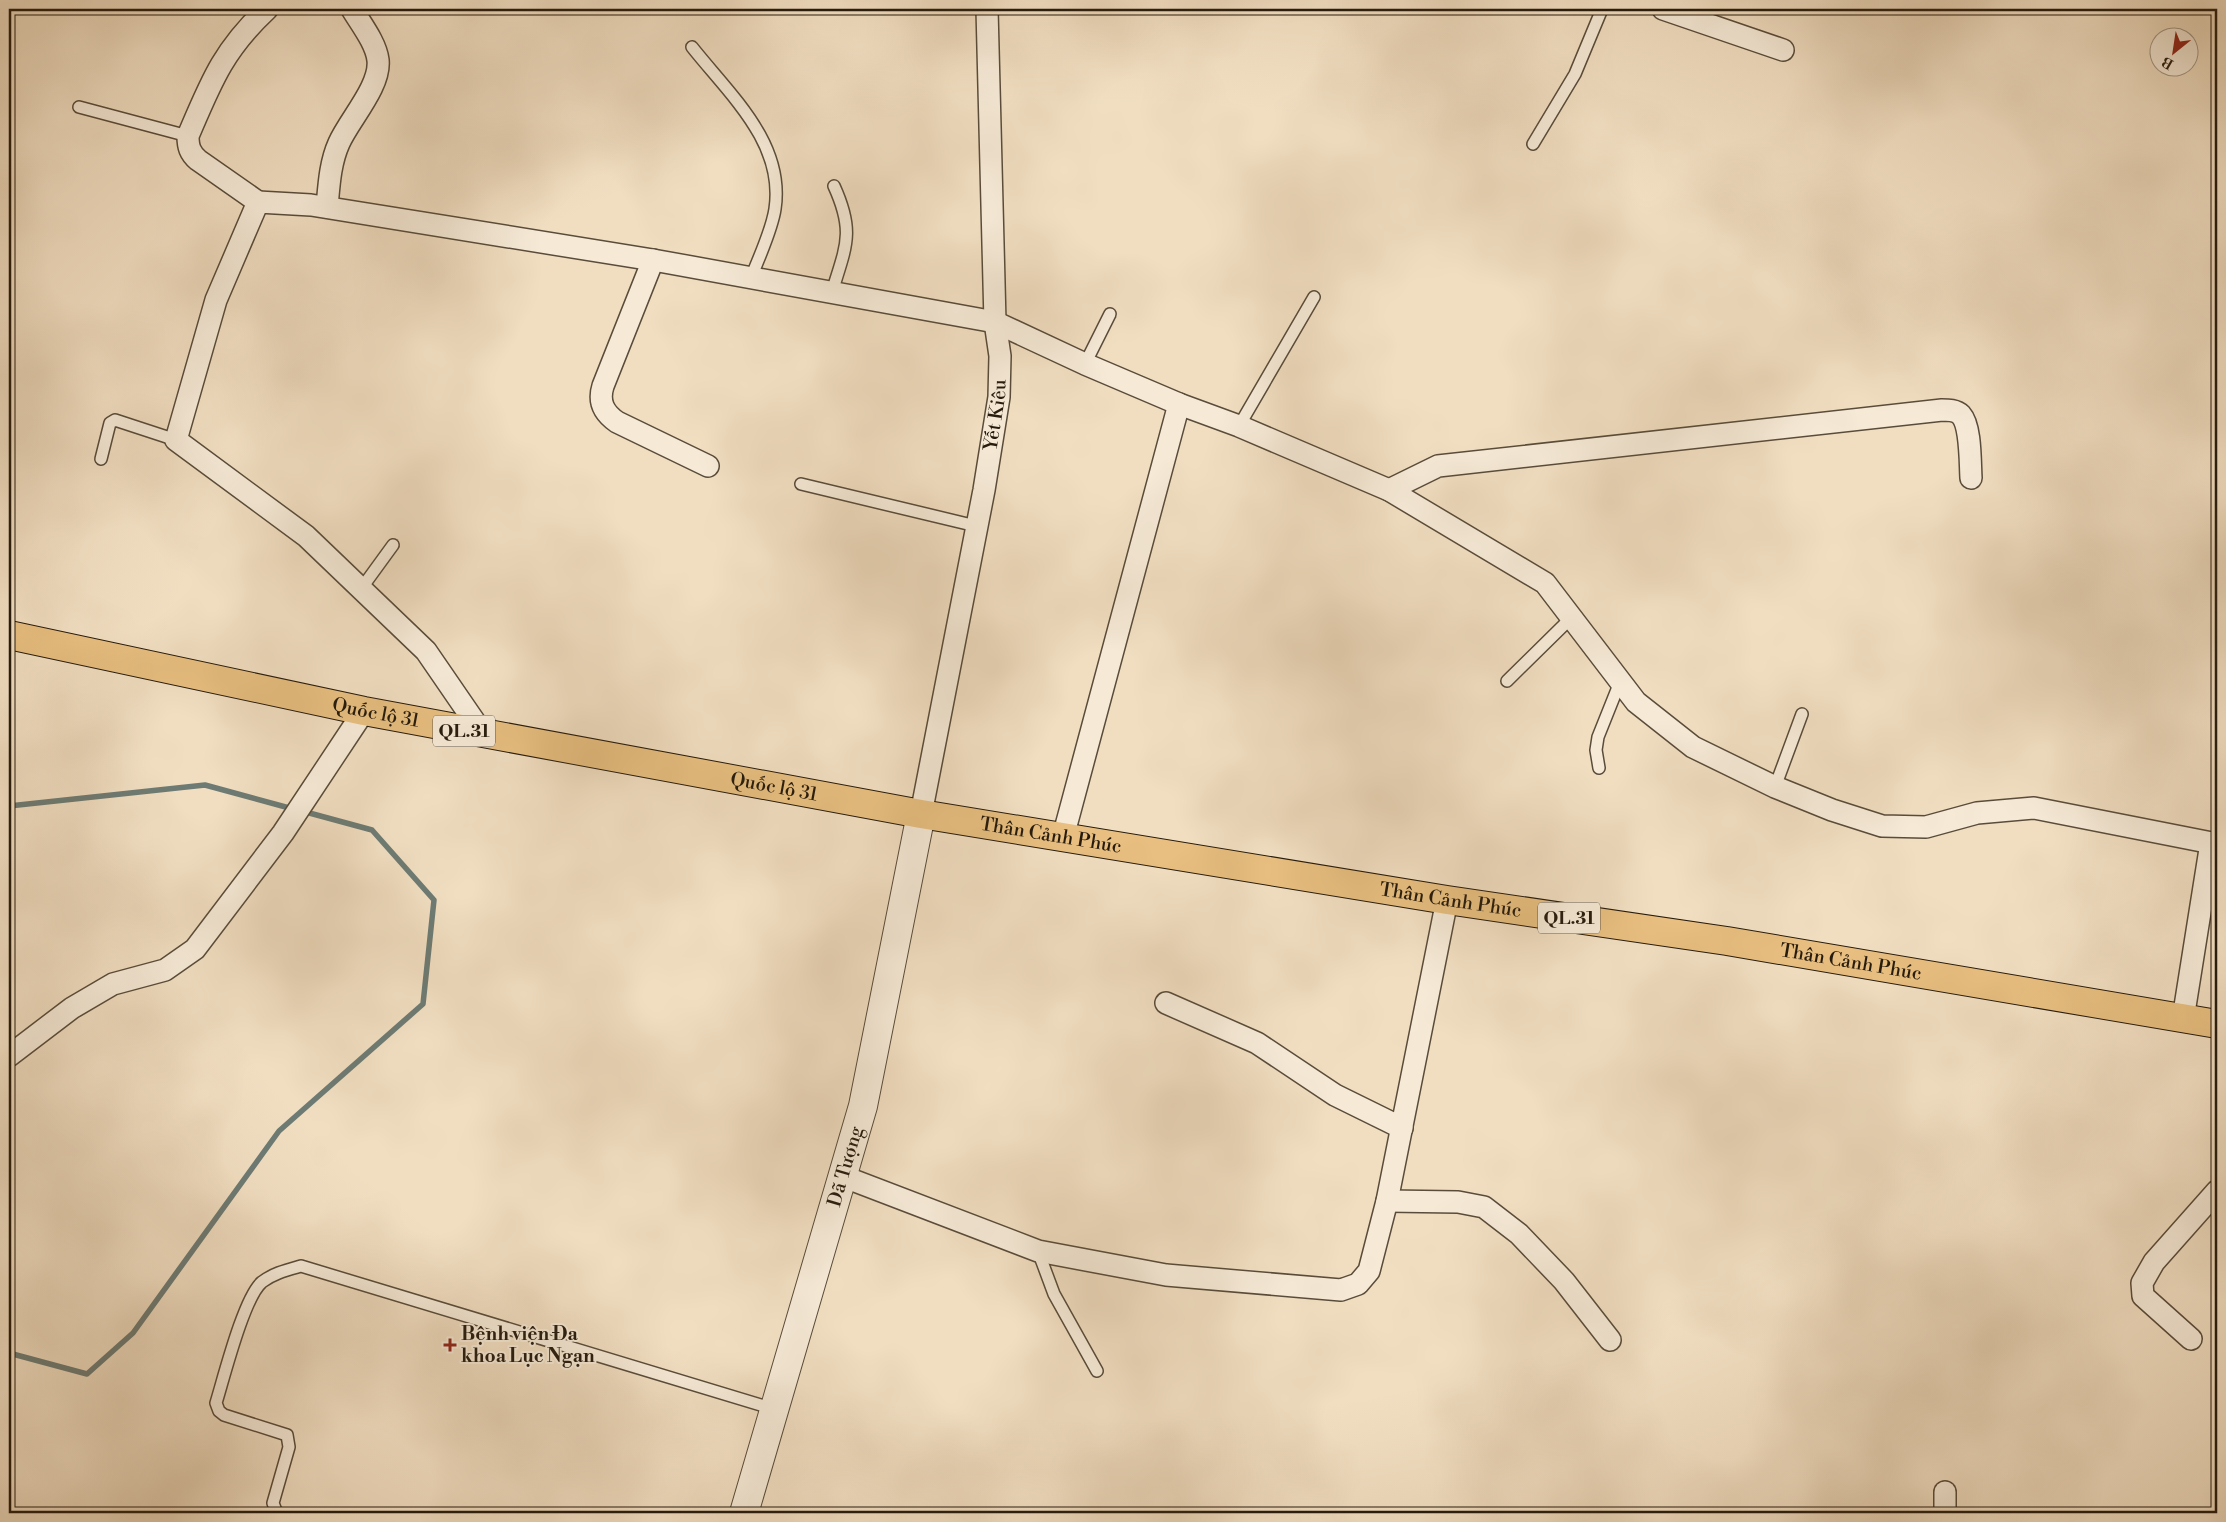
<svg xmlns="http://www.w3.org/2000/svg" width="2226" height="1522" font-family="'Libre Bodoni',serif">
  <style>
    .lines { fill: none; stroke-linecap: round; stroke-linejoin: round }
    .stream { stroke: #6d7b74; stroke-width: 5.5 }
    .service-casing { stroke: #594c3a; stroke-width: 14 }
    .minor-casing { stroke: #594c3a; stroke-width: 24 }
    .tertiary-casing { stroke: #594c3a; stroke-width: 30 }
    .trunk-casing { stroke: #261b0d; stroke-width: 30 }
    .service { stroke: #f6ead7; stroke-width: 11 }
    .minor { stroke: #f6ead7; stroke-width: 21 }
    .tertiary { stroke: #f6ead7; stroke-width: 28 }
    .trunk { stroke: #e8bf80; stroke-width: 28 }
    .poi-dot { fill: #8f2418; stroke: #f6ead7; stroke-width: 2 }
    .labels { text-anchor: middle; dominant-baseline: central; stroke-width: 4; stroke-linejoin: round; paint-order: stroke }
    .shield { fill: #f6ead7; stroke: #64594a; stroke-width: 1 }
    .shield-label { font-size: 18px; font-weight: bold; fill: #261b0d }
    .street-label { font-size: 19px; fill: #261b0d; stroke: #f6ead7 }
    .poi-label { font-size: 19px; font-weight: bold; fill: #261b0d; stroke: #f6ead7; text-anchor: start }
  </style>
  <rect width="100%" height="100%" fill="#f1dec1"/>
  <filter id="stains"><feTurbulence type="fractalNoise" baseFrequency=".004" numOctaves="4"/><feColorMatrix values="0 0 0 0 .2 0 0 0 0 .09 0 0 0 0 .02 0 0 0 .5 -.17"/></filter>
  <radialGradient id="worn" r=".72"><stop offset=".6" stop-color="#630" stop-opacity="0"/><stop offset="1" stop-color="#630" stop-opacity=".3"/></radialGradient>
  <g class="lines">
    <!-- stream -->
    <g class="stream">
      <path d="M9,806L205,785L293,809"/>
      <path d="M9,1353L87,1374L133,1333L279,1131L423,1004L434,900L372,830L302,811"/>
    </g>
    <!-- service casing -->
    <g class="service-casing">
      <g id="service">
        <path d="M692,47C730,95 785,143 775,209C772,230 759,257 751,278"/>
        <path d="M79,107L188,136"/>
        <path d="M1533,144L1575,74L1602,9"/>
        <path d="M832,292C846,246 855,232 834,186"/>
        <path d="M1085,364L1110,314"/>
        <path d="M1239,426L1314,297"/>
        <path d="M101,459L110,423L115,420L176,440"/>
        <path d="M801,484L976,526"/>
        <path d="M361,589L393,545"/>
        <path d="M1507,681L1571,618"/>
        <path d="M1599,768L1596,750L1598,737L1620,682"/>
        <path d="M1775,787L1802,714"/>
        <path d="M1038,1251L1054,1294L1097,1371"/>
        <path d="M279,1513L276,1511L273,1503L289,1447L287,1435L224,1415L219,1411L216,1403C224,1377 244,1297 262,1282C274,1273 287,1270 301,1266L774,1409"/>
      </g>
    </g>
    <!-- minor casing -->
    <g class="minor-casing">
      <g id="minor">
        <path d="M1663,9L1783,50"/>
        <path d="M258,202L198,160C190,153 188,147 188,136C211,82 223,50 267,9"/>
        <path d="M327,207C329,185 330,163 339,143C349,120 381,86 378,60C376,43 361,24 352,9"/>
        <path d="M653,260L603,386C598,402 604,413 617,422L708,466"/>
        <path d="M1389,490L1438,466L1942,410C1948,410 1956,410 1961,415C1971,426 1970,462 1971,478"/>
        <path d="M483,734L426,651L306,536L176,440L216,300L258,202L311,205L653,260L995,322L1085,364L1179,404L1239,426L1389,490L1545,583L1636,702L1693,747L1775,787L1832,810L1882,826L1926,827L1977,813L2034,808L2217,844"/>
        <path id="s1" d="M921,814L984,490L999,397L1000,356L995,322L987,9"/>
        <path d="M1063,837L1179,404"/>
        <path d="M1166,1003L1257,1043L1335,1095L1402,1128"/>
        <path d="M2183,1019L2211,843"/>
        <path d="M9,1056L72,1008L113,984L165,970L195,949L283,833L364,711"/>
        <path d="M842,1176L1038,1251L1166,1275L1341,1290L1358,1284L1369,1271L1387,1201L1447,900"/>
        <path d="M1387,1201L1458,1202L1484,1207L1519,1234L1564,1281L1610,1340"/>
        <path d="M2191,1339L2143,1296L2142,1283L2154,1262L2217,1191"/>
        <path d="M1945,1513V1492"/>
      </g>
    </g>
    <!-- tertiary casing -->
    <g class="tertiary-casing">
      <g id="tertiary">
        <path id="s2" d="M744,1513L863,1106L921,814"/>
      </g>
    </g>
    <!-- trunk casing -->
    <g class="trunk-casing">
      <g id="trunk">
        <path id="s3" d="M9,635L364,711L921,814L1447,900L1727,941L2217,1024"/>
      </g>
    </g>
    <!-- service -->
    <use href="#service" class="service"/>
    <!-- minor -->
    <use href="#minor" class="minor"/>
    <!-- tertiary -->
    <use href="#tertiary" class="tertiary"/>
    <!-- trunk -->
    <use href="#trunk" class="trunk"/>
  </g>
  <!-- markers -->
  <path class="poi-dot" d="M447.5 1337.5h5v5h5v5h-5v5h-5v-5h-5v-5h5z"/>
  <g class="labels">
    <!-- shield labels -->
    <g class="shield">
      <rect x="433" y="715.5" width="62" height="31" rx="4"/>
      <rect x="1538" y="902.5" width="62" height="31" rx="4"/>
    </g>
    <g class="shield-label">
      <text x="464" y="731">QL.31</text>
      <text x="1569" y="918">QL.31</text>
    </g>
    <!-- street labels -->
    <g class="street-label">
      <text stroke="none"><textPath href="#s1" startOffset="406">Yết Kiêu</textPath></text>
      <text stroke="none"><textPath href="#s3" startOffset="375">Quốc lộ 31</textPath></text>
      <text stroke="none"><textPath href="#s3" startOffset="780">Quốc lộ 31</textPath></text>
      <text stroke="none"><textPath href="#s3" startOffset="1061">Thân Cảnh Phúc</textPath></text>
      <text stroke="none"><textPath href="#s3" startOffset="1466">Thân Cảnh Phúc</textPath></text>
      <text stroke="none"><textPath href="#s3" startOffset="1871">Thân Cảnh Phúc</textPath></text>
      <text stroke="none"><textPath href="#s2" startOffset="361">Dã Tượng</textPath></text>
    </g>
    <!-- poi labels -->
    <g class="poi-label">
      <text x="461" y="1334">Bệnh viện Đa<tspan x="461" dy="22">khoa Lục Ngạn</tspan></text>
    </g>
  </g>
  <!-- margin -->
  <rect width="2226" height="1522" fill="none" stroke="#f1dec1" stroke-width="30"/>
  <rect x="10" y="10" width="2206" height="1502" fill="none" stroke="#261b0d" stroke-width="2.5"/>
  <rect x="15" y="15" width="2196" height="1492" fill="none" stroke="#261b0d"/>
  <!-- north arrow -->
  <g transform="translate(2174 52) rotate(210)"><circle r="24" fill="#f6ead7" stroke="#a39786"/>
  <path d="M0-4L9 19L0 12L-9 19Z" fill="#8f2418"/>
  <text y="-8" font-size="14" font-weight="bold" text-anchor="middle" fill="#261b0d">B</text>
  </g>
  <rect width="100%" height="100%" filter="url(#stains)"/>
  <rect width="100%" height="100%" fill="url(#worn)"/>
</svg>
